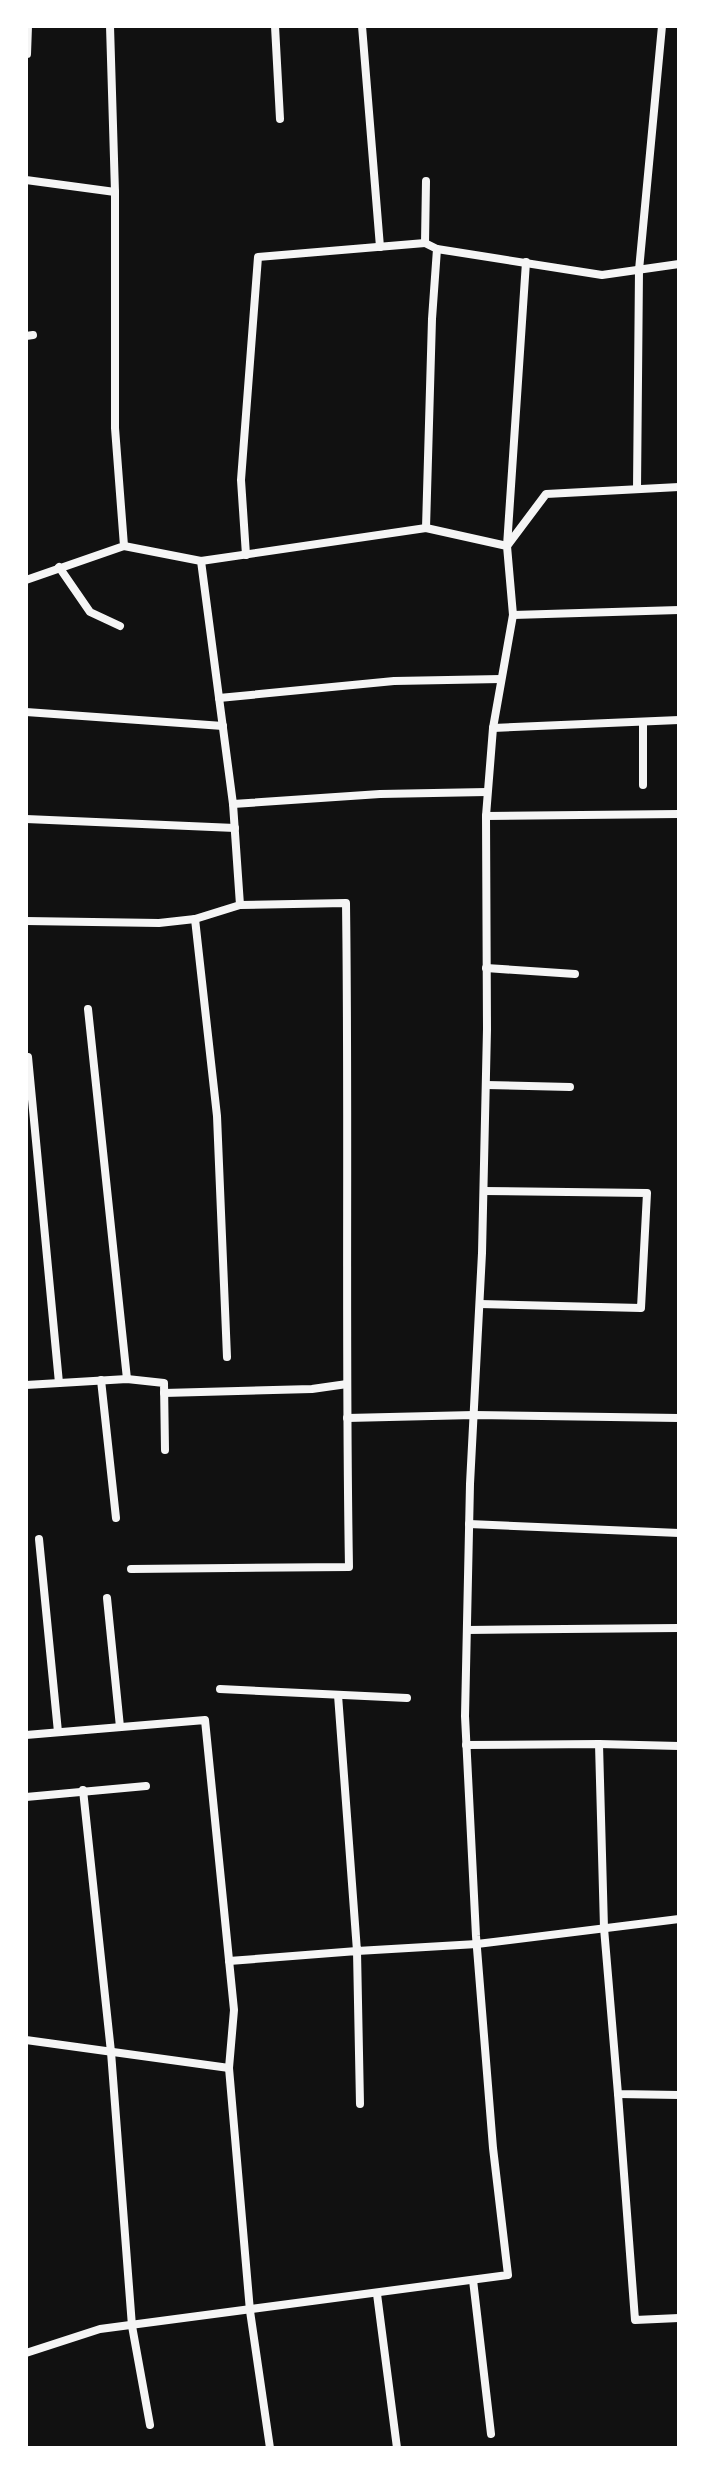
<svg xmlns="http://www.w3.org/2000/svg" width="705" height="2474" font-family="'Golos Text',sans-serif">
  <style>
    .lines { fill: none; stroke-linecap: round; stroke-linejoin: round }
    .minor { stroke: #f5f5f5; stroke-width: 8 }
  </style>
  <rect width="100%" height="100%" fill="#111"/>
  <g class="lines">
    <!-- minor -->
    <g class="minor">
      <path d="M275,26L280,119"/>
      <path d="M362,26L380,247"/>
      <path d="M27,54L28,26"/>
      <path d="M26,180L115,192"/>
      <path d="M437,249L602,275L679,264"/>
      <path d="M526,262L507,546L546,494L679,487"/>
      <path d="M26,336L33,335"/>
      <path d="M637,489L639,270L662,26"/>
      <path d="M246,555L241,480L258,257L425,243"/>
      <path d="M201,561L426,528L432,319L437,249L425,243L426,181"/>
      <path d="M59,567L90,612L120,626"/>
      <path d="M26,580L124,546L115,428V192L110,26"/>
      <path d="M513,615L679,610"/>
      <path d="M219,698L394,681L501,679"/>
      <path d="M26,712L223,726"/>
      <path d="M493,728L679,720"/>
      <path d="M643,785V722"/>
      <path d="M233,804L380,794L487,792"/>
      <path d="M486,816L679,814"/>
      <path d="M26,819L235,828"/>
      <path d="M195,919L217,1116L227,1357"/>
      <path d="M26,921L159,923L195,919L240,905L233,804L201,561L124,546"/>
      <path d="M486,968L575,974"/>
      <path d="M88,1009L127,1379"/>
      <path d="M28,1057L59,1383"/>
      <path d="M486,1085L570,1087"/>
      <path d="M480,1304L641,1308L647,1193L484,1191"/>
      <path d="M101,1380L116,1518"/>
      <path d="M26,1385L127,1379L164,1383L165,1450"/>
      <path d="M164,1393L312,1389L347,1384"/>
      <path d="M347,1418L474,1415L679,1418"/>
      <path d="M469,1524L679,1533"/>
      <path d="M39,1539L58,1732"/>
      <path d="M131,1569L349,1567C345,1345 349,1124 346,903L240,905"/>
      <path d="M107,1598L120,1727"/>
      <path d="M467,1630L679,1628"/>
      <path d="M220,1689L407,1698"/>
      <path d="M338,1695L357,1951L477,1944L679,1919"/>
      <path d="M26,1735L205,1720L234,2010L229,2068L26,2040"/>
      <path d="M599,1744L679,1746"/>
      <path d="M466,1745L599,1744L604,1928L618,2094L679,2095"/>
      <path d="M83,1790L111,2052L132,2326L150,2425"/>
      <path d="M26,1797L146,1786"/>
      <path d="M229,1961L357,1951L360,2104"/>
      <path d="M229,2068L250,2311L270,2448"/>
      <path d="M618,2094L635,2320L679,2318"/>
      <path d="M473,2280L491,2434"/>
      <path d="M377,2294L397,2448"/>
      <path d="M26,2353L100,2329L508,2275L493,2148L476,1936L465,1716L470,1484L482,1253L487,1029L486,816L493,728L513,615L507,546L426,528"/>
    </g>
  </g>
  <!-- border -->
  <rect width="705" height="2474" fill="none" stroke="#ffffff" stroke-width="56"/>
</svg>
